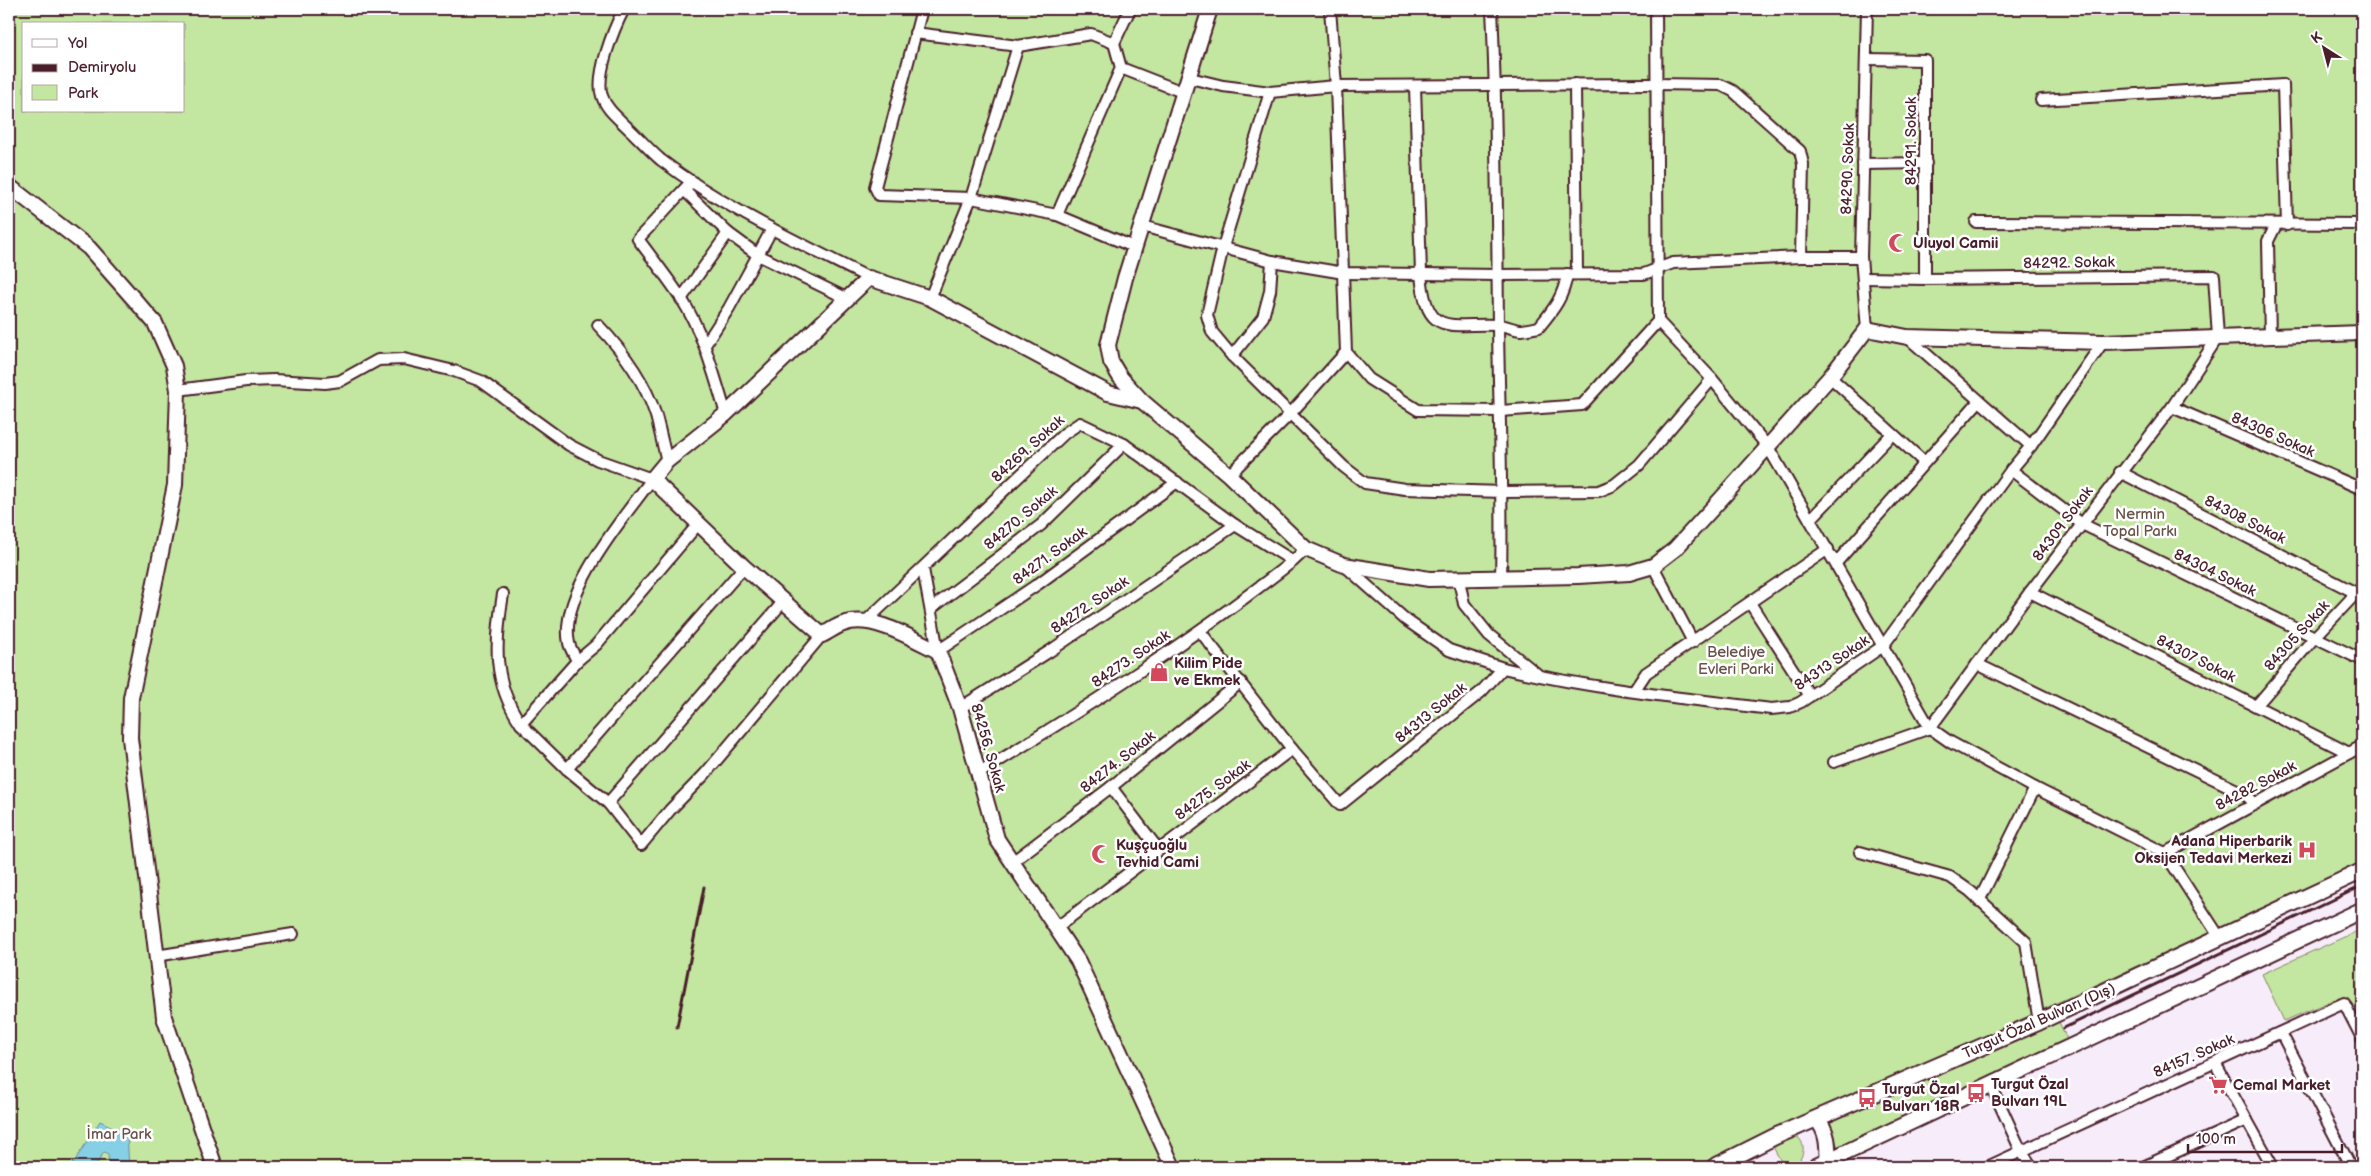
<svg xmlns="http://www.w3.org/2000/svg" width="2371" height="1176" font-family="'Balsamiq Sans',sans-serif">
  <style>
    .green { fill: #c3e6a0; stroke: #868266; fill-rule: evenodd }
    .water { fill: #86d0e6; stroke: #6e899b }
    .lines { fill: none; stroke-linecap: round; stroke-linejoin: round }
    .street-casing { stroke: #4a1f2b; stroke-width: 14 }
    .secondary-casing { stroke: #4a1f2b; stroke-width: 18 }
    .primary-casing { stroke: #4a1f2b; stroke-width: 19 }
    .street { stroke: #fff; stroke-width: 10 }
    .secondary { stroke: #fff; stroke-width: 14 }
    .primary { stroke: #fff; stroke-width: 15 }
    .rail { stroke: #4a1f2b; stroke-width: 3 }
    .labels { text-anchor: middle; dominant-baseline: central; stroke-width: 5; stroke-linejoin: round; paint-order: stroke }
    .street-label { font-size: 15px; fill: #4a1f2b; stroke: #fff }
    .poi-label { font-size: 15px; font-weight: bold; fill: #4a1f2b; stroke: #fff; text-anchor: start }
    .park-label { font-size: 15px; fill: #685148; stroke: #fff }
  </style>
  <rect width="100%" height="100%" fill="#f7edfa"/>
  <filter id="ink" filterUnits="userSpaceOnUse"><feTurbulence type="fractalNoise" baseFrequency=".02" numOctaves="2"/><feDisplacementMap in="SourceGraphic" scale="10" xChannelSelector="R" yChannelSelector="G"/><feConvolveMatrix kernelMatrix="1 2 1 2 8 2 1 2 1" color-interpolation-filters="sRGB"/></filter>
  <g filter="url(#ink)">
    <!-- green -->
    <g class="green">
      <path d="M9,9H2362V862L1814,1115L1713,1167H9ZM24,24H184V111H24Z"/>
      <path d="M2362,929V1018L2356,1006L2338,998L2284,1021L2262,974Z"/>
      <path d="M2059,1022L2068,1041L1839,1149L1834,1137L1819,1124Z"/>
      <path d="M1795,1135C1808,1143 1804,1159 1793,1167H1784L1772,1145Z"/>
    </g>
    <!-- water -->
    <path class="water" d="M100,1121L127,1134L129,1167H109L108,1154L104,1152L95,1167H71Z"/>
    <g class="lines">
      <!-- street casing -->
      <g class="street-casing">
        <g id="street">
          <path d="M624,9C614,28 595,75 602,96C606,109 618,118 628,128C639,138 649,150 661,160C724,208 798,242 869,278"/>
          <path d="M922,9L875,187L879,195L971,198L1057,215L1136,248"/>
          <path d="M1130,9L1114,43L1121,68L1185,93"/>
          <path d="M1330,9L1336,86L1346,352L1369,379L1418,410L1500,411L1582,405L1658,321L1656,9"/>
          <path d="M1492,9C1497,114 1497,220 1498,326C1499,410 1503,494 1501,579"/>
          <path d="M915,33L1018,46L1091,34L1114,43"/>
          <path d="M1866,59L1925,60V279"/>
          <path d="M1190,78L1223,86L1270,92L1336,86L1656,84L1721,85L1733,91L1800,151L1803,164L1801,257"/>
          <path d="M1575,84L1577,273"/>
          <path d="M1415,86L1421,273C1426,338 1447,323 1497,325C1505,325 1512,329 1520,330C1526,330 1533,328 1539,327C1554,309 1564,296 1567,274"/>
          <path d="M1270,92L1223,247L1207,315L1212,332L1232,356L1344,467L1365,483L1405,489L1503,492L1599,491L1614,485L1639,465L1712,379"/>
          <path d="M2041,100L2283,85L2287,225"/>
          <path d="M1863,164L1926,163"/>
          <path d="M692,181L638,239C652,258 668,278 681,298C704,334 714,375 726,414"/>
          <path d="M684,190L728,233L758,255L848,299"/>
          <path d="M1057,215L1121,68"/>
          <path d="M1976,222L2362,224"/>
          <path d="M1142,226L1272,261L1344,273L1498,275L1644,274L1673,263L1801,257H1861"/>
          <path d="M930,298L971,198L1018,46"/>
          <path d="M681,299L728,233"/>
          <path d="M1658,321L1712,379L1768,447L1930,728L1950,742L2035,788L2165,853L2220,938"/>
          <path d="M598,325C623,351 645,381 656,416C660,431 663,446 667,461"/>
          <path d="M1867,329L1861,257L1867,9"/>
          <path d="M1907,337L2031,446"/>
          <path d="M2270,338L2268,241L2276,225"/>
          <path d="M705,345L729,308L772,229"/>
          <path d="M1232,356L1263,317L1270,291L1272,261"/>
          <path d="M1830,377L1924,462"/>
          <path d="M178,390L246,381L274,380L325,383L340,381L378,360L404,359L454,371L481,381L569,445L598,460L652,479C624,517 558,594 569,643C570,649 575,655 577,661"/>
          <path d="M2172,407L2362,489"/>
          <path d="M2011,470L2082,524L2362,660"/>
          <path d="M2120,472L2356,593"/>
          <path d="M1229,475L1291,413L1346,352"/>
          <path d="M1810,520L1892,434"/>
          <path d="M1836,563L1979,401"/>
          <path d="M1345,566L1406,620L1449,650L1503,668"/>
          <path d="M1653,566L1693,642"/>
          <path d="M923,569L938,651L1038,584L1177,482"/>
          <path d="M1459,580L1464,604L1489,635L1537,674"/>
          <path d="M2030,592L2349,753"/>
          <path d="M503,594C495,642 492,682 521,724"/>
          <path d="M783,602L608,803L641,845L670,810L705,774L822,635"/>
          <path d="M1750,603L1810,696"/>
          <path d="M932,608L1041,525L1124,444"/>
          <path d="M865,622L1065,433L1080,423L1124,444L1235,525L1293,561L1306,549"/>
          <path d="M1200,631L1292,749L1340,805L1481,692L1503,668C1591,689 1682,698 1771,709L1790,707L1801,702L1883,646L2011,470L2031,446L2103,342"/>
          <path d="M1977,664L2243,793L2255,803"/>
          <path d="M1634,691L1646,673L1828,549"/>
          <path d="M2256,706L2314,638L2362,587"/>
          <path d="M960,708L1050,651L1235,525"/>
          <path d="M1834,762L1930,728L2030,592L2172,407L2218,337L2214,276L1925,279L1863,278"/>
          <path d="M567,769L744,567"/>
          <path d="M979,773C1087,707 1194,639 1293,561"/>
          <path d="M1111,787L1158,849"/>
          <path d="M608,803L567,769L521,724L577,661L596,645L699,523"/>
          <path d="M1860,852L1950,877L1970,891L2026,942L2039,1022"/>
          <path d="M2165,853L2362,746"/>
          <path d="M1011,863L1111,787L1241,682"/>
          <path d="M1979,901L2035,788"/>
          <path d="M1056,928L1292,749"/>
          <path d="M156,956L293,934"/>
          <path d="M2281,1033L2351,1167"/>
          <path d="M2215,1063L2273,1167"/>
          <path d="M1991,1085L2021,1151L2032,1167"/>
          <path d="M1987,1167L2344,1003L2362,1038"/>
          <path d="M2143,1167L2247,1120"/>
        </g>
      </g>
      <!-- secondary casing -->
      <g class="secondary-casing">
        <g id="secondary">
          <path d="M1210,9L1125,278L1108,345L1111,362L1120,377L1142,401L1229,475L1306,549L1344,565L1429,579L1578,576L1629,573L1653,566L1675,549L1721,499L1830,377L1867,329L1907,337L2103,342L2362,333"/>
          <path d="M9,186L89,248L155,323L174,366L178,390L175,485L131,698L130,738L164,1017L215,1167"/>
          <path d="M1142,401L1108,393L930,298L869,278L726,414L667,461L652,479L744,567L822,635C829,632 836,626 843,624C871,613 913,639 938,651L960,708L997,839L1078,961L1173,1167"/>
        </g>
      </g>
      <!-- primary casing -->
      <g class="primary-casing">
        <g id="primary">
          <path d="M1816,1119C1828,1130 1828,1146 1828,1161"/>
          <path d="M1714,1167L1776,1136L2039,1022L2362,871"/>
          <path d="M1815,1167L2362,910"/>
        </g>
      </g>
      <!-- street -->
      <use href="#street" class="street"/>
      <!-- secondary -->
      <use href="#secondary" class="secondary"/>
      <!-- primary -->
      <use href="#primary" class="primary"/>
      <!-- rail -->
      <g class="rail">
        <path d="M677,1027L704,887"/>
        <path d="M2064,1028L2362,886"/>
      </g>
    </g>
  </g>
  <!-- icons -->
  <defs>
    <g id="mosque-bare" transform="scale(1.5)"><path d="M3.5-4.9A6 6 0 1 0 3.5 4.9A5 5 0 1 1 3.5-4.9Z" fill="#d1495b" stroke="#fff" stroke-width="2.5" paint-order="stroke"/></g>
    <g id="shop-bare" transform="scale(1.5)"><path d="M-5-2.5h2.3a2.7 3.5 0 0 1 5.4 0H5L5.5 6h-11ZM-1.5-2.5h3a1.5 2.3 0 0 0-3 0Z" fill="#d1495b" stroke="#fff" stroke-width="2.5" paint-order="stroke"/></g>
    <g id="hospital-bare" transform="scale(1.5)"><path d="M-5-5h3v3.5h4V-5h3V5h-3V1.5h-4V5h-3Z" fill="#d1495b" stroke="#fff" stroke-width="2.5" paint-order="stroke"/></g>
    <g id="supermarket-bare" transform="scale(1.5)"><path d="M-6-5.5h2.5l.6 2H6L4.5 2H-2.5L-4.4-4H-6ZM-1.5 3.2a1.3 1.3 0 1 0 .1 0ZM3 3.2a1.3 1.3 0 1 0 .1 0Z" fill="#d1495b" stroke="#fff" stroke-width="2.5" paint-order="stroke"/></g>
    <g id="bus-bare" transform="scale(1.5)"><path d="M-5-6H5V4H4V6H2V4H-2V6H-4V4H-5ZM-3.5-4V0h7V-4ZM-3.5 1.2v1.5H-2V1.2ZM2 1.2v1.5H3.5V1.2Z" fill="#d1495b" stroke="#fff" stroke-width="2.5" paint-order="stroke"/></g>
  </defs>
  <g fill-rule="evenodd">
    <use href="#mosque-bare" x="1898" y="243"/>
    <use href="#shop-bare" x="1159" y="672"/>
    <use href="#hospital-bare" x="2307" y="850"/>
    <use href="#mosque-bare" x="1101" y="854"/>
    <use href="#supermarket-bare" x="2218" y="1085"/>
    <use href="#bus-bare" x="1976" y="1093"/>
    <use href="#bus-bare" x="1867" y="1098"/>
  </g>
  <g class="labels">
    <!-- street labels -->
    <g class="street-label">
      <text transform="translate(1911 141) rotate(-90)">84291. Sokak</text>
      <text transform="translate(1848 169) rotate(-88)">84290. Sokak</text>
      <text transform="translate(2069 263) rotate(-1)">84292. Sokak</text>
      <text transform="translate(2273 435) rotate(24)">84306 Sokak</text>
      <text transform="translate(1028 449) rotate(-42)">84269. Sokak</text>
      <text transform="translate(1021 518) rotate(-40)">84270. Sokak</text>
      <text transform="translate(2245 520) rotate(27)">84308 Sokak</text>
      <text transform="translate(2063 524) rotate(-53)">84309 Sokak</text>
      <text transform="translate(1050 556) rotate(-36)">84271. Sokak</text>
      <text transform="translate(2215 573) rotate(26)">84304 Sokak</text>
      <text transform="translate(1090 605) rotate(-34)">84272. Sokak</text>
      <text transform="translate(2297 636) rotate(-48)">84305 Sokak</text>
      <text transform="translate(1131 659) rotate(-34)">84273. Sokak</text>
      <text transform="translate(2196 659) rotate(27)">84307 Sokak</text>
      <text transform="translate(1832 663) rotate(-34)">84313 Sokak</text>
      <text transform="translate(1431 713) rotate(-39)">84313 Sokak</text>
      <text transform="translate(988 748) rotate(74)">84256. Sokak</text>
      <text transform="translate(1118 762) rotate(-38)">84274. Sokak</text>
      <text transform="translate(2256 786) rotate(-28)">84282 Sokak</text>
      <text transform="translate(1213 790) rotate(-37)">84275. Sokak</text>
      <text transform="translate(2039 1021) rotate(-24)">Turgut Özal Bulvarı (Dış)</text>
      <text transform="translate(2194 1056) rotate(-24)">84157. Sokak</text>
    </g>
    <!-- poi labels -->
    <g class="poi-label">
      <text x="1913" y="243">Uluyol Camii</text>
      <text x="1174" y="663">Kilim Pide<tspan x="1174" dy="17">ve Ekmek</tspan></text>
      <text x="2292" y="841" text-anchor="end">Adana Hiperbarik<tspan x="2292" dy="17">Oksijen Tedavi Merkezi</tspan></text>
      <text x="1116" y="845">Kuşçuoğlu<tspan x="1116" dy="17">Tevhid Cami</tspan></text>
      <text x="1991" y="1084">Turgut Özal<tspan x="1991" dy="17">Bulvarı 19L</tspan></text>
      <text x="2233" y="1085">Cemal Market</text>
      <text x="1882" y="1089">Turgut Özal<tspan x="1882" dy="17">Bulvarı 18R</tspan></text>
    </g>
    <!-- park labels -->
    <g class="park-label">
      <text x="2140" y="514">Nermin<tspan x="2140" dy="17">Topal Parkı</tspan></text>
      <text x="1736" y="652">Belediye<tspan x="1736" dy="17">Evleri Parki</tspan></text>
      <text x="119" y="1134">İmar Park</text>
    </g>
  </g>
  <!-- margin -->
  <rect width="2371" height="1176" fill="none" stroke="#fff" stroke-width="30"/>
  <rect x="15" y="15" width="2341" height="1146" fill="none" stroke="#4a1f2b" stroke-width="2" filter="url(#ink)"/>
  <!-- legend -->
  <rect x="22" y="22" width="162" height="90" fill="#ffffff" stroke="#b7a5aa"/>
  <rect x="32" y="39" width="25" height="8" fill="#ffffff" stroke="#b7a5aa"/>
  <text x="68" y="48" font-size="15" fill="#4a1f2b">Yol</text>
  <rect x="32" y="64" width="25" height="8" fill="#4a1f2b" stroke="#b7a5aa"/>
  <text x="68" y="72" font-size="15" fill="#4a1f2b">Demiryolu</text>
  <rect x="32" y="85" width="25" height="15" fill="#c3e6a0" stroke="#b7a5aa"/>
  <text x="68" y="98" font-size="15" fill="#4a1f2b">Park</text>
  <!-- north arrow -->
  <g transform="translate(2324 48) rotate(324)" stroke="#ffffff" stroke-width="4" paint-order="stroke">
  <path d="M0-4L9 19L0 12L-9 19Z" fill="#4a1f2b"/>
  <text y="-8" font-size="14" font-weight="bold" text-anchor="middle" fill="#4a1f2b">K</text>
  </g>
  <!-- scale -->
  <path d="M2188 1144v8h154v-8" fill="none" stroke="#4a1f2b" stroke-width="2.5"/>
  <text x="2196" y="1144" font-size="15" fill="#4a1f2b" stroke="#ffffff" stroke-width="4" paint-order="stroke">100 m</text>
</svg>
